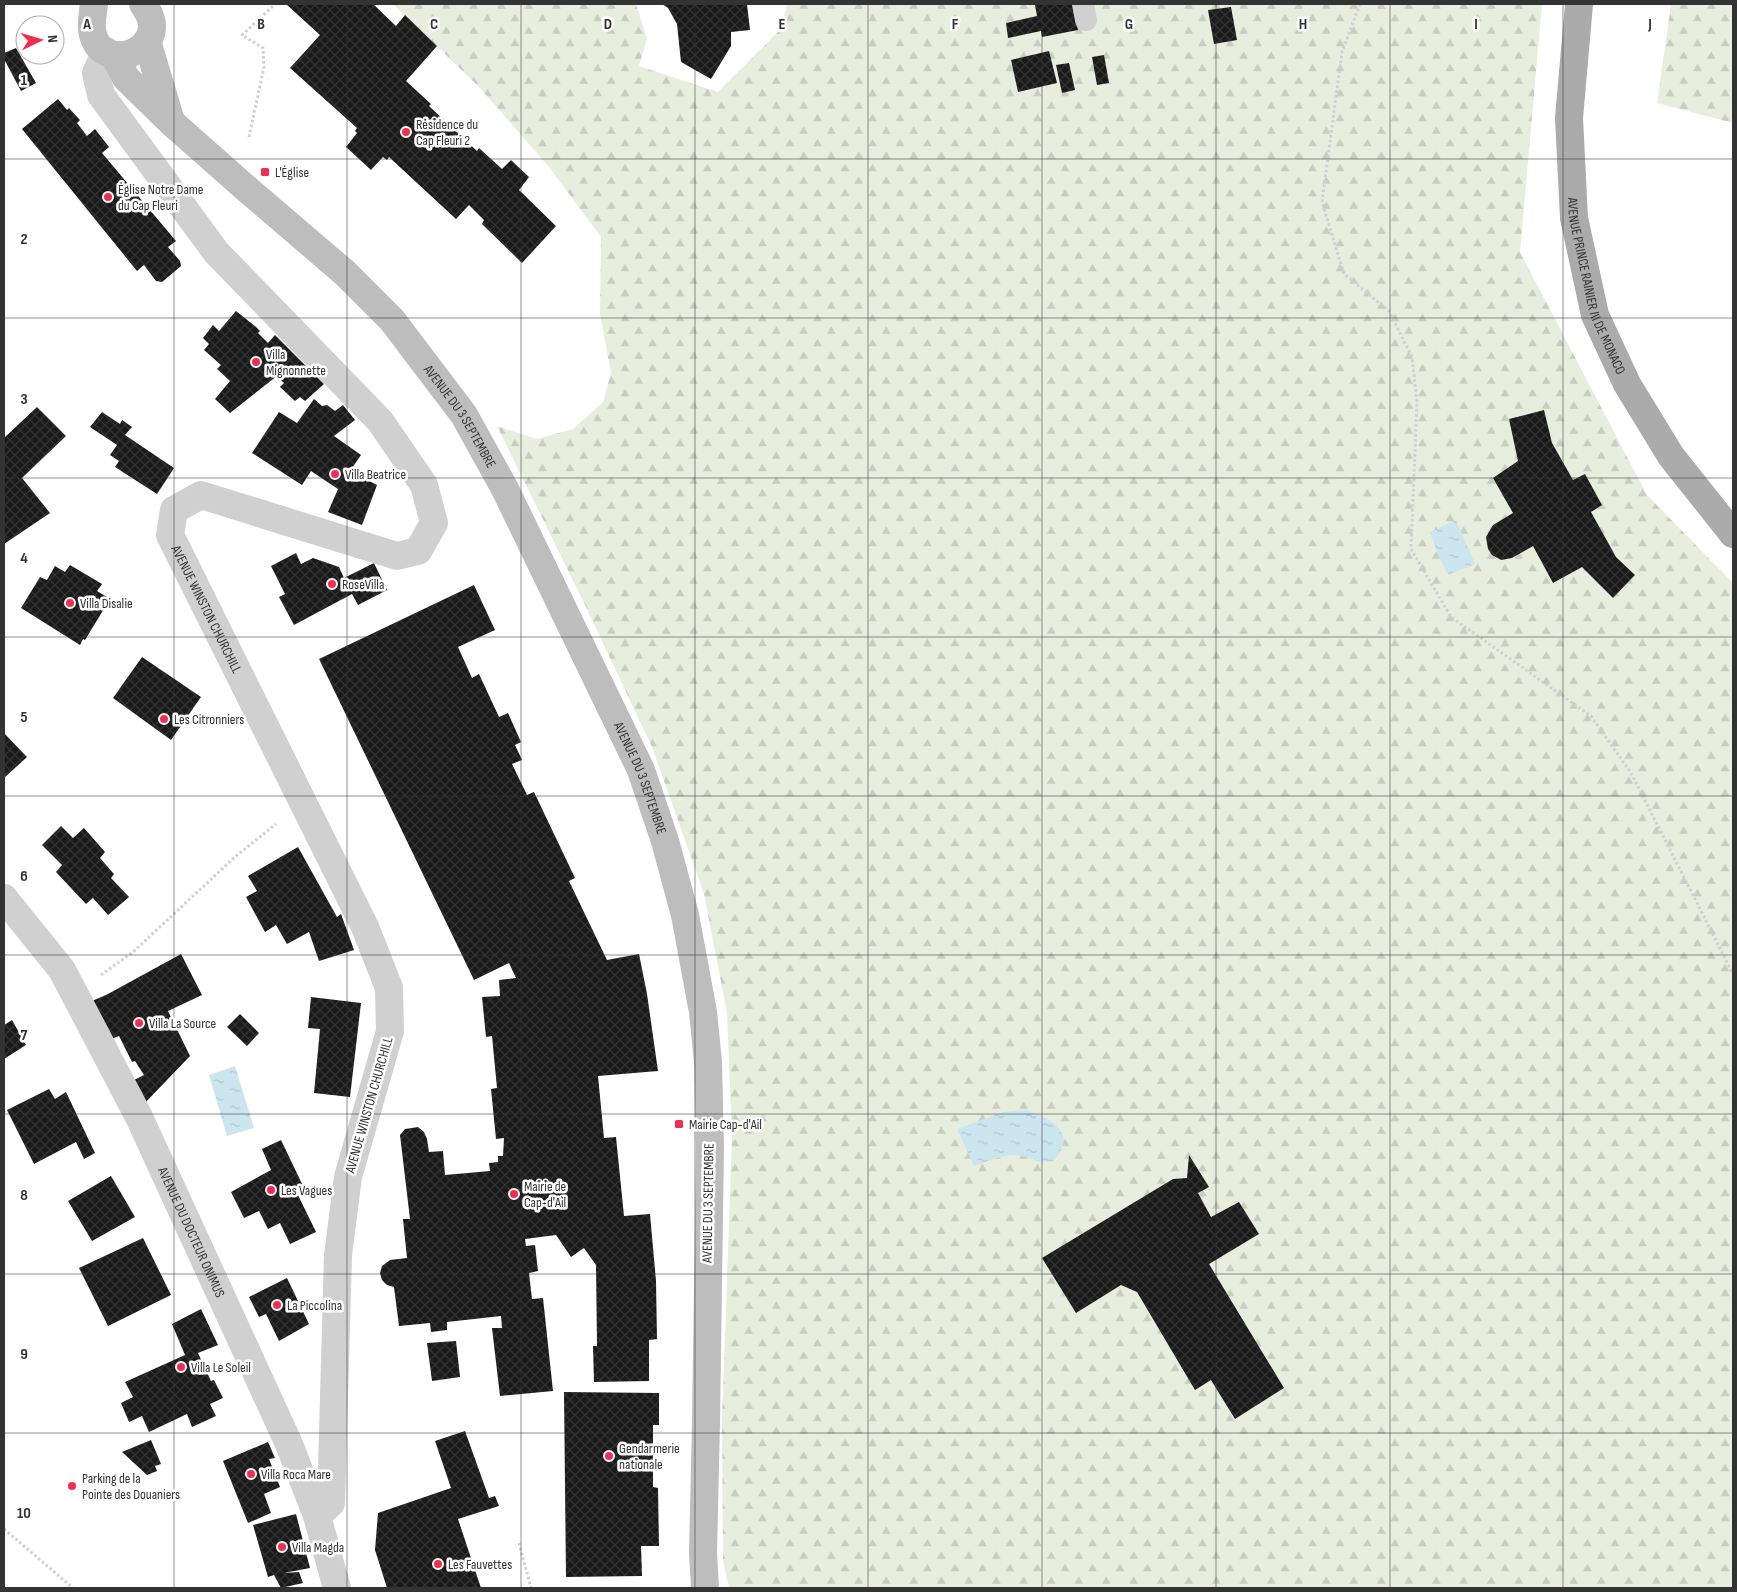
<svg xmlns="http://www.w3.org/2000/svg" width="1737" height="1592" font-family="'Sofia Sans Condensed',sans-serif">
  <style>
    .forest { fill: url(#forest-firs) }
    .water { fill: url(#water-ripples) }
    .building { fill: url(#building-cross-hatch) }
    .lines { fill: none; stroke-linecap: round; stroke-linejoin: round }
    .path { stroke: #d0d0d0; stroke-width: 3; stroke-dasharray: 2.5 2.5; stroke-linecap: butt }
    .lane { stroke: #d0d0d0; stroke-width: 22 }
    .street { stroke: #d0d0d0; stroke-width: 28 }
    .secondary { stroke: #bdbdbd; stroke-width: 28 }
    .primary { stroke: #ababab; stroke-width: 28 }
    .grid { fill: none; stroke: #333; stroke-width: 1; stroke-opacity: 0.55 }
    .poi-dot { fill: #f32c51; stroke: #fff; stroke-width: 2 }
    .labels { text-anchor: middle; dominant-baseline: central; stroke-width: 5; stroke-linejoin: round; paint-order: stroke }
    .poi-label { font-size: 14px; fill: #333; stroke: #fff; text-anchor: start }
    .street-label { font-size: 14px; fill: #333; stroke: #fff }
    .grid-label { font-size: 16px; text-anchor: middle; font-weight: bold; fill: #333; stroke: #fff; stroke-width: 5; stroke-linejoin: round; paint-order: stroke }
  </style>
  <defs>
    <pattern id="forest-firs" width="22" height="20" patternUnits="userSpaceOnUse" patternTransform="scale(1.25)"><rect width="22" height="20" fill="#e8eede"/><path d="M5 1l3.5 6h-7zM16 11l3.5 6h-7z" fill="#c7cdbf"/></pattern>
    <pattern id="water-ripples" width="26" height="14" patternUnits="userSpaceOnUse" patternTransform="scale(1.25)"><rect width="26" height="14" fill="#cce6f0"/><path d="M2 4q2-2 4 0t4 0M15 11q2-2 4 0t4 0" fill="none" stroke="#b0c6ce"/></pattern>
    <pattern id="building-cross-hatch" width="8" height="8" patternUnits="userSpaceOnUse" patternTransform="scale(1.25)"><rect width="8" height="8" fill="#1a1a1a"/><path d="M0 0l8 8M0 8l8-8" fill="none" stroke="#333"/></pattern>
  </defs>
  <rect width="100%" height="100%" fill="#fff"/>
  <!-- forest -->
  <g class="forest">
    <path d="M393,4H636L647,39L639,66L718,92L781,29L787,4H1542L1520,252L1647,495L1733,583V1588H729L723,1560L722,1418L732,1138L727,1013L704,894L652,747L585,605L497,426L537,439L573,429L603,402L611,373L600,314L601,237L549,167L478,86Z"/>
    <path d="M1671,4H1733V123L1657,103Z"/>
  </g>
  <!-- water -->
  <g class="water">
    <path d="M1456,520L1475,564L1448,575L1438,555L1430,532Z"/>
    <path d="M235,1066L254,1128L227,1136L209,1075Z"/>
    <path d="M1026,1110C1052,1118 1079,1134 1053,1161C1034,1164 1037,1159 1022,1156C1006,1153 989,1161 974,1166L957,1129L1003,1112Z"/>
  </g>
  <!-- building -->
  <g class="building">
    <path d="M286,4H373L396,26L405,15L437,46L406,81L431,104L429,106L477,151L479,148L502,169L511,160L529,177L519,190L556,226L522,263L482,224L484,220L469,205L456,219L389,157L387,160L383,157L371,170L346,147L357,133L355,131L357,128L290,68L320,35Z"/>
    <path d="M662,4H747L750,30L731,32V46L711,79L681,62L677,24L668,8Z"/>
    <path d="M1042,4H1073L1078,30L1042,37L1041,31L1008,38L1006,23L1037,16L1035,5Z"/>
    <path d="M1231,7L1237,40L1214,44L1208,10Z"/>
    <path d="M16,48L36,83L21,91L4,59V53Z"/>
    <path d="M1049,51L1057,83L1018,92L1011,60Z"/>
    <path d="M1104,55L1109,83L1097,85L1092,57Z"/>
    <path d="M1069,63L1075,90L1062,93L1056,65Z"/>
    <path d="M58,99L67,110L69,108L80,120L77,123L87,136L95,129L109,147L102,153L176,241L168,247L180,261L181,266L162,282L156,281L144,265L137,271L22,129Z"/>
    <path d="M236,311L256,327L260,331L258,333L268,343L275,335L324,384L305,401L300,397L295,401L280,387L284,383L277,376L230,413L215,399L230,381L217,369L221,365L204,350L209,344L203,338L213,325L219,331Z"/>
    <path d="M314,399L322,406L327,405L335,411L343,405L355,420L334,436L361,455L350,471L377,485L362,525L328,512L338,489L311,471L302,485L252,453L279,412L297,423Z"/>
    <path d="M37,407L66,436L22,478L50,513L4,544V438Z"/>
    <path d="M1544,410L1552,443L1573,480L1585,474L1602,505L1591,512L1616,557L1635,575L1613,598L1582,567L1553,583L1533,546L1512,558L1501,560L1492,555L1488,549L1486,537L1493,525L1513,513L1493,478L1518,461L1509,419Z"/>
    <path d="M102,412L120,424L122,420L132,427L125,435L174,468L157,494L115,467L119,461L110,455L117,445L90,427Z"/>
    <path d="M296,553L301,564L313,558L339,567L344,578L374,563L387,590L358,605L352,594L294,625L279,597L285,594L271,566Z"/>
    <path d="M70,565L102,584L97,591L110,599L85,640L83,639L80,645L21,608L40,577L47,580L55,566L65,572Z"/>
    <path d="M474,585L495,630L458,647L472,678L479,674L499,717L508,713L521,742L515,745L522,760L512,764L527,795L534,792L575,878L569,881L607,960L639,954L647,994L658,1071L598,1076L604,1138L616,1137L624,1216L650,1214L656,1281L657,1339L649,1340V1381L594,1382L593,1346H597L596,1265L584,1248L571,1257L556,1235L525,1239L526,1246L535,1245L538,1271L529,1273L532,1299L543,1298L553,1391L500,1396L492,1328H502L501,1316L447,1322V1330L431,1332L430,1323L399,1326L394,1287L387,1285L382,1280L380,1273L382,1266L390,1260L407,1258L403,1219H410L400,1135L405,1129L418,1127L424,1132L427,1139L429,1152L443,1151L445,1175L490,1171L489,1163L498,1162V1156H503L504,1138L496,1139L491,1089L497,1088L492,1036L486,1037L482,997L500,996L499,980L516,978L509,963L474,980L319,659Z"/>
    <path d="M142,657L201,697L171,740L113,698Z"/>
    <path d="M4,733L27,757L4,778Z"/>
    <path d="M61,826L73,838L84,828L105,852L100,858L114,874L111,878L129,897L108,915L93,898L86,904L56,872L62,865L42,845Z"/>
    <path d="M298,847L337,917L341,914L354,950L319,961L309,932L287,944L276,925L265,932L246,897L257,891L248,876Z"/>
    <path d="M181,954L202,995L168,1011L190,1056L143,1105L132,1081L144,1075L135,1061L132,1062L119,1036L111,1039L92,1001L108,994Z"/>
    <path d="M311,997L361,1003L350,1097L314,1093L320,1029L308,1028Z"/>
    <path d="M240,1014L259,1033L247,1046L227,1027Z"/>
    <path d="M12,1020L26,1045L4,1059V1025Z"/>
    <path d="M49,1089L55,1099L66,1092L95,1153L84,1159L76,1142L34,1164L7,1110Z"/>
    <path d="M281,1140L304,1188L297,1193L316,1232L290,1244L280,1223L268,1229L259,1211L244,1218L231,1192L271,1170L262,1149Z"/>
    <path d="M1189,1155L1209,1187L1198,1193L1211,1217L1239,1202L1259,1234L1209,1264L1284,1388L1235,1419L1211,1380L1195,1390L1137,1292L1121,1285L1076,1313L1042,1258L1173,1179L1187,1178Z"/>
    <path d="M111,1176L135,1217L92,1241L68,1201Z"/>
    <path d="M143,1238L171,1295L108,1326L79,1268Z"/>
    <path d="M287,1278L309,1324L279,1341L266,1314L259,1317L249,1297Z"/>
    <path d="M201,1309L218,1345L198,1353L211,1381L214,1380L223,1398L210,1404L216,1416L192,1427L187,1414L149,1432L142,1416L129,1422L121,1403L133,1397L125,1382L185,1355L172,1324Z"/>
    <path d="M456,1341L460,1377L432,1381L427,1343Z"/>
    <path d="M564,1392L659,1393V1425H653V1487L658,1488L659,1546H641L642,1576L566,1577Z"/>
    <path d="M465,1431L489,1498L495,1496L499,1506L458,1519L481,1588H387L375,1550L378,1513L451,1488L435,1441Z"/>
    <path d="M151,1440L161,1464L155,1466L157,1471L147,1475L122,1452Z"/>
    <path d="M268,1442L275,1458L269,1459L280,1487L264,1494L271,1513L248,1523L223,1461Z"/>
    <path d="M296,1514L310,1568L284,1573L299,1572L303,1583L281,1588L274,1575L268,1577L253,1525Z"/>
  </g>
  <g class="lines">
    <!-- path -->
    <g class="path">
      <path d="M1360,4L1342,52L1322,202L1344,274L1389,311L1412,357L1417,402L1411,549L1451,617L1591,716L1631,773L1733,974"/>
      <path d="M249,137L264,67L263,48L242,35L272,7L273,4"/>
      <path d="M101,975L133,952L236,856L276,824"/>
      <path d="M4,1529L73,1588"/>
      <path d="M519,1543L531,1588"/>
    </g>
    <!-- lane -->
    <path class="lane" d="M1083,4L1086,20"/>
    <!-- street -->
    <g class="street">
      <path id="s1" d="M106,51L96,73L101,95L216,252L380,421L424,485L434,523L418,551L397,556L201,495L174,510L170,535L365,927L389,988L390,1031L348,1177L338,1255L331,1503L317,1516"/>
      <path id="s2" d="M4,898L62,970L139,1117L289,1444L317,1516L337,1588"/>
    </g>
    <!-- secondary -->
    <g class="secondary">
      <path d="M94,4C93,14 90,25 93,35C104,74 166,51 149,14C147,10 145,7 143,4"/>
      <path d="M147,41L170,118"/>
      <path id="s3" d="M114,55L126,78L171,122L248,190L345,273L392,320L464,415L505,489L641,770L665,841L685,915L703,1012L708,1062L710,1147L706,1422L703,1553L705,1588"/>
    </g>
    <!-- primary -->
    <path class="primary" id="s4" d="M1579,4L1569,118L1574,218L1595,315L1627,384L1671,456L1733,534"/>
  </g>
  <!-- grid -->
  <path class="grid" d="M174,4V1588M347,4V1588M521,4V1588M695,4V1588M868,4V1588M1042,4V1588M1216,4V1588M1390,4V1588M1563,4V1588M4,159H1733M4,318H1733M4,478H1733M4,637H1733M4,796H1733M4,955H1733M4,1114H1733M4,1274H1733M4,1433H1733"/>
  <!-- markers -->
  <g class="poi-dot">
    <circle cx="406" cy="132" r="5"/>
    <rect x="260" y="167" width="10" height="10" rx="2.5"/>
    <circle cx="108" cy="197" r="5"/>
    <circle cx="256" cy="362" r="5"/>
    <circle cx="335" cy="474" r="5"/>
    <circle cx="332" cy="584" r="5"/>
    <circle cx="70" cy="603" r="5"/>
    <circle cx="164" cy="719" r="5"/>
    <circle cx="139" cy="1023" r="5"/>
    <rect x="674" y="1119" width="10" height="10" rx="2.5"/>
    <circle cx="271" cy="1190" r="5"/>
    <circle cx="514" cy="1194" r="5"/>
    <circle cx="277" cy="1305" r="5"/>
    <circle cx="181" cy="1367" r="5"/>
    <circle cx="609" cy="1456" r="5"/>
    <circle cx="251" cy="1474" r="5"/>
    <circle cx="72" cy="1486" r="5"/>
    <circle cx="282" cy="1547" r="5"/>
    <circle cx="438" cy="1564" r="5"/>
  </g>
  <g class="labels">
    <!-- poi labels -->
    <g class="poi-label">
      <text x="416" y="124">Résidence du<tspan x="416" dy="16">Cap Fleuri 2</tspan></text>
      <text x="275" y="172">L'Église</text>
      <text x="118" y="189">Église Notre Dame<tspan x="118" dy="16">du Cap Fleuri</tspan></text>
      <text x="266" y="354">Villa<tspan x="266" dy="16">Mignonnette</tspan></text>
      <text x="345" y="474">Villa Beatrice</text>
      <text x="342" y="584">RoseVilla</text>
      <text x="80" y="603">Villa Disalie</text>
      <text x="174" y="719">Les Citronniers</text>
      <text x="149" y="1023">Villa La Source</text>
      <text x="689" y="1124">Mairie Cap-d'Ail</text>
      <text x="524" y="1186">Mairie de<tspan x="524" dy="16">Cap-d'Ail</tspan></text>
      <text x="281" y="1190">Les Vagues</text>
      <text x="287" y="1305">La Piccolina</text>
      <text x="191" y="1367">Villa Le Soleil</text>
      <text x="619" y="1448">Gendarmerie<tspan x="619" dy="16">nationale</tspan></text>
      <text x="261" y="1474">Villa Roca Mare</text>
      <text x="82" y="1478">Parking de la<tspan x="82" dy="16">Pointe des Douaniers</tspan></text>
      <text x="292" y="1547">Villa Magda</text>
      <text x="448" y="1564">Les Fauvettes</text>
    </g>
    <!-- street labels -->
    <g class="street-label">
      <text stroke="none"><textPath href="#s4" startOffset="286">AVENUE PRINCE RAINIER III DE MONACO</textPath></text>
      <text stroke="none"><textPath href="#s3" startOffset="504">AVENUE DU 3 SEPTEMBRE</textPath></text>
      <text stroke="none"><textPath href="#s1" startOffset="992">AVENUE WINSTON CHURCHILL</textPath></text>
      <text stroke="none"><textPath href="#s3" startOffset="909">AVENUE DU 3 SEPTEMBRE</textPath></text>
      <text transform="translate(369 1105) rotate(-74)">AVENUE WINSTON CHURCHILL</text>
      <text transform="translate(708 1203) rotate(-89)">AVENUE DU 3 SEPTEMBRE</text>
      <text stroke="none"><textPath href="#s2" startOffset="385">AVENUE DU DOCTEUR ONIMUS</textPath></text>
    </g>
  </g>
  <g class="grid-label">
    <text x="87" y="29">A</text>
    <text x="261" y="29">B</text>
    <text x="434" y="29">C</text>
    <text x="608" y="29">D</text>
    <text x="782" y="29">E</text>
    <text x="955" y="29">F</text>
    <text x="1129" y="29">G</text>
    <text x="1303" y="29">H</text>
    <text x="1476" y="29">I</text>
    <text x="1650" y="29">J</text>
    <text x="24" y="85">1</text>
    <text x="24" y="244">2</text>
    <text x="24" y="404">3</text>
    <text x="24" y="563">4</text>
    <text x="24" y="722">5</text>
    <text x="24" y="881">6</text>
    <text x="24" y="1040">7</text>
    <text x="24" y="1200">8</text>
    <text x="24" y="1359">9</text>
    <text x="24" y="1518">10</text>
  </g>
  <!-- border -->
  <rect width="1737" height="1592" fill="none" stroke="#333333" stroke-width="10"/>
  <!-- north arrow -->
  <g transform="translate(40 40) rotate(85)"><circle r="24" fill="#ffffff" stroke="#adadad"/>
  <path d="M0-4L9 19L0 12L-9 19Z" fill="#f32c51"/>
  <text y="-8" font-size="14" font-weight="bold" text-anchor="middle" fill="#333333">N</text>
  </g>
</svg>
